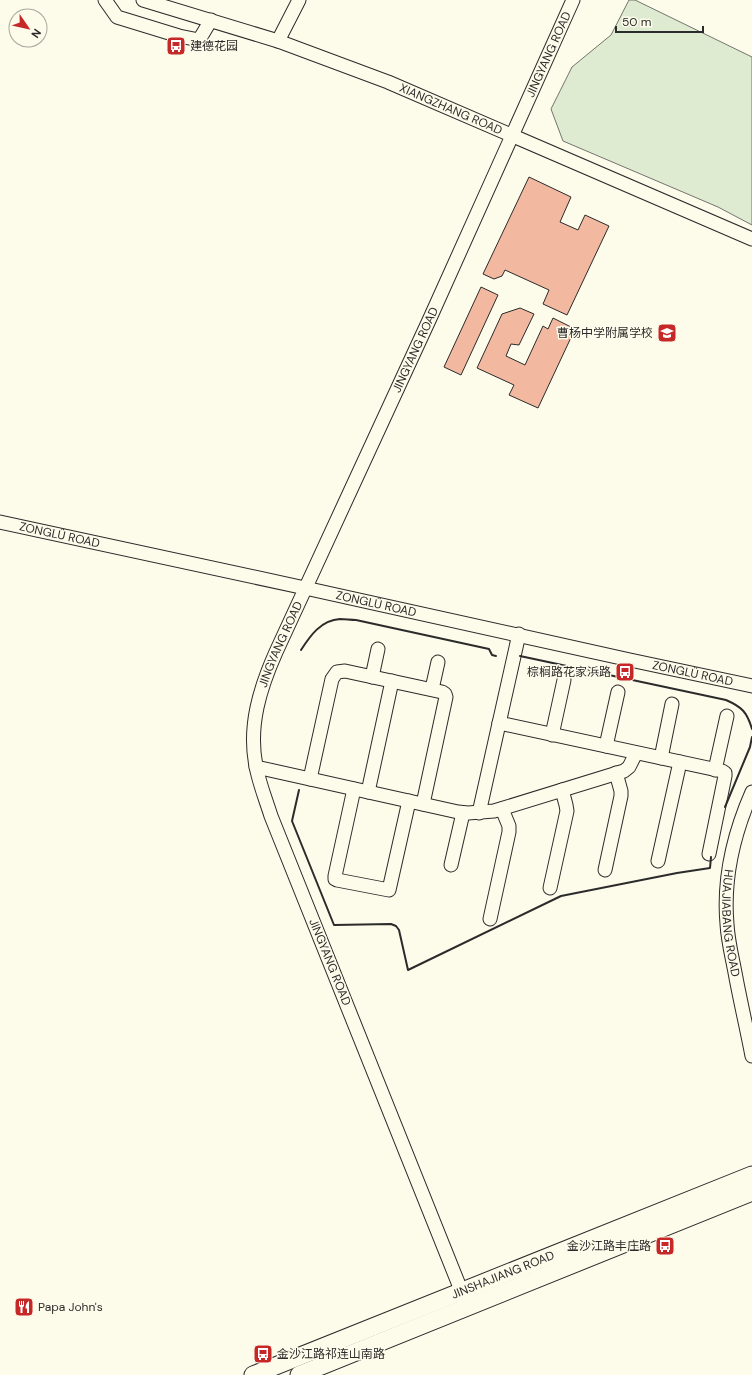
<svg xmlns="http://www.w3.org/2000/svg" width="752" height="1375" font-family="'DM Sans','Noto Sans SC',sans-serif">
  <style>
    .green { fill: #deebd1; stroke: #74746e }
    .building { fill: #f2b8a0; stroke: #2b2b2b }
    .lines { fill: none; stroke-linecap: round; stroke-linejoin: round }
    .minor-casing { stroke: #2b2b2b; stroke-width: 15 }
    .major-casing { stroke: #2b2b2b; stroke-width: 19 }
    .minor { stroke: #fdfbea; stroke-width: 13 }
    .major { stroke: #fdfbea; stroke-width: 17 }
    .wall { stroke: #2b2b2b; stroke-width: 2 }
    .labels { text-anchor: middle; dominant-baseline: central; stroke-width: 3; stroke-linejoin: round; paint-order: stroke }
    .poi-label { font-size: 12px; fill: #2b2b2b; stroke: #fdfbea; text-anchor: start }
    .street-label { font-size: 12px; fill: #2b2b2b; stroke: #fdfbea }
  </style>
  <rect width="100%" height="100%" fill="#fdfbea"/>
  <!-- green -->
  <path class="green" d="M629,0H635L752,57V225L718,207L563,141L551,109L572,67L611,35Z"/>
  <!-- building -->
  <g class="building">
    <path d="M529,177L571,197L560,222L578,230L585,215L609,226L567,315L543,304L549,290L505,270L502,276L494,279L483,274Z"/>
    <path d="M481,287L498,295L461,375L444,367Z"/>
    <path d="M520,308L534,314L519,345L511,344L506,356L525,365L543,326L548,329L553,318L575,329L538,408L509,395L514,385L477,368L502,314Z"/>
  </g>
  <g class="lines">
    <!-- minor casing -->
    <g class="minor-casing">
      <g id="minor">
        <path d="M105,0L117,17L179,36L199,40L211,20"/>
        <path id="s1" d="M143,0L278,41L388,82L752,239"/>
        <path d="M278,41L299,0"/>
        <path id="s2" d="M0,522L305,588L630,660L752,686"/>
        <path d="M372,677L378,649"/>
        <path d="M432,689L438,662"/>
        <path d="M499,723L722,771L725,773V776L709,854"/>
        <path d="M552,735L564,680"/>
        <path d="M606,746L618,692"/>
        <path d="M661,758L672,704"/>
        <path d="M256,767L458,812L468,813L494,811L624,771L629,767L636,753"/>
        <path d="M715,770L727,716"/>
        <path d="M310,779L332,679L337,672L345,671L442,692L445,694L446,697L423,804"/>
        <path d="M354,789L335,876V879L337,880L389,890L409,801"/>
        <path d="M368,792L392,681"/>
        <path id="s3" d="M752,792C734,833 723,879 727,924C728,943 733,960 736,978C741,1004 747,1030 752,1056"/>
        <path d="M479,813L519,634"/>
        <path d="M658,861L680,762"/>
        <path d="M451,865L463,813"/>
        <path d="M605,870L621,796V791L616,773"/>
        <path d="M550,888L567,811L566,805L562,790"/>
        <path d="M490,919L509,832V826L502,809"/>
        <path id="s4" d="M465,1300L271,816C266,800 259,783 256,766C248,726 260,688 276,652L431,316L573,0"/>
      </g>
    </g>
    <!-- major casing -->
    <g class="major-casing">
      <g id="major">
        <path id="s5" d="M253,1375L752,1175"/>
        <path d="M299,1375L752,1192"/>
      </g>
    </g>
    <!-- minor -->
    <use href="#minor" class="minor"/>
    <!-- major -->
    <use href="#major" class="major"/>
    <!-- wall -->
    <g class="wall">
      <path d="M301,650C310,636 321,620 340,619C345,619 351,620 356,620L489,649L492,655L496,656"/>
      <path d="M520,656L726,700C742,707 747,712 752,729"/>
      <path d="M299,790L292,821L334,925L391,924L396,926L399,930L408,970L561,896L677,873L710,868L711,857"/>
      <path d="M725,807L750,747L752,737"/>
    </g>
  </g>
  <!-- icons -->
  <defs>
    <g id="bus-square" transform="scale(1)"><rect x="-9" y="-9" width="18" height="18" rx="4" fill="#c62828" stroke="#fdfbea"/><path d="M-5-6H5V4H4V6H2V4H-2V6H-4V4H-5ZM-3.5-4V0h7V-4ZM-3.5 1.2v1.5H-2V1.2ZM2 1.2v1.5H3.5V1.2Z" fill="#fff"/></g>
    <g id="school-square" transform="scale(1)"><rect x="-9" y="-9" width="18" height="18" rx="4" fill="#c62828" stroke="#fdfbea"/><path d="M0-5L7-2L0 1L-7-2ZM-4 1L0 2.5L4 1V4Q0 6-4 4Z" fill="#fff"/></g>
    <g id="restaurant-square" transform="scale(1)"><rect x="-9" y="-9" width="18" height="18" rx="4" fill="#c62828" stroke="#fdfbea"/><path d="M-5-6h1v4h1v-4h1v4h1v-4h1v5L-1.5 .5V6h-2V.5L-5-1ZM5-6V6H3V1.5H1.5Q1.5-4 5-6Z" fill="#fff"/></g>
  </defs>
  <g fill-rule="evenodd">
    <use href="#bus-square" x="176" y="46"/>
    <use href="#school-square" x="667" y="333"/>
    <use href="#bus-square" x="625" y="672"/>
    <use href="#bus-square" x="665" y="1246"/>
    <use href="#restaurant-square" x="24" y="1307"/>
    <use href="#bus-square" x="263" y="1354"/>
  </g>
  <g class="labels">
    <!-- poi labels -->
    <g class="poi-label">
      <text x="190" y="46">建德花园</text>
      <text x="653" y="333" text-anchor="end">曹杨中学附属学校</text>
      <text x="611" y="672" text-anchor="end">棕榈路花家浜路</text>
      <text x="651" y="1246" text-anchor="end">金沙江路丰庄路</text>
      <text x="38" y="1307">Papa John's</text>
      <text x="277" y="1354">金沙江路祁连山南路</text>
    </g>
    <!-- street labels -->
    <g class="street-label">
      <text stroke="none"><textPath href="#s4" startOffset="1348">JINGYANG ROAD</textPath></text>
      <text stroke="none"><textPath href="#s1" startOffset="327">XIANGZHANG ROAD</textPath></text>
      <text stroke="none"><textPath href="#s4" startOffset="1024">JINGYANG ROAD</textPath></text>
      <text stroke="none"><textPath href="#s2" startOffset="61">ZONGLÜ ROAD</textPath></text>
      <text stroke="none"><textPath href="#s2" startOffset="385">ZONGLÜ ROAD</textPath></text>
      <text stroke="none"><textPath href="#s4" startOffset="700">JINGYANG ROAD</textPath></text>
      <text stroke="none"><textPath href="#s2" startOffset="709">ZONGLÜ ROAD</textPath></text>
      <text stroke="none"><textPath href="#s3" startOffset="135">HUAJIABANG ROAD</textPath></text>
      <text transform="translate(330 962) rotate(68)">JINGYANG ROAD</text>
      <text stroke="none"><textPath href="#s5" startOffset="269">JINSHAJIANG ROAD</textPath></text>
    </g>
  </g>
  <!-- north arrow -->
  <g transform="translate(28 28) rotate(124)"><circle r="19" fill="#fdfbea" stroke="#a9a89e"/>
  <path d="M0-3L7 15L0 10L-7 15Z" fill="#c62828"/>
  <text y="-6" font-size="11" font-weight="bold" text-anchor="middle" fill="#2b2b2b">N</text>
  </g>
  <!-- scale -->
  <path d="M616 26v6h87v-6" fill="none" stroke="#2b2b2b" stroke-width="2"/>
  <text x="622" y="26" font-size="12" fill="#2b2b2b" stroke="#fdfbea" stroke-width="3" paint-order="stroke">50 m</text>
</svg>
